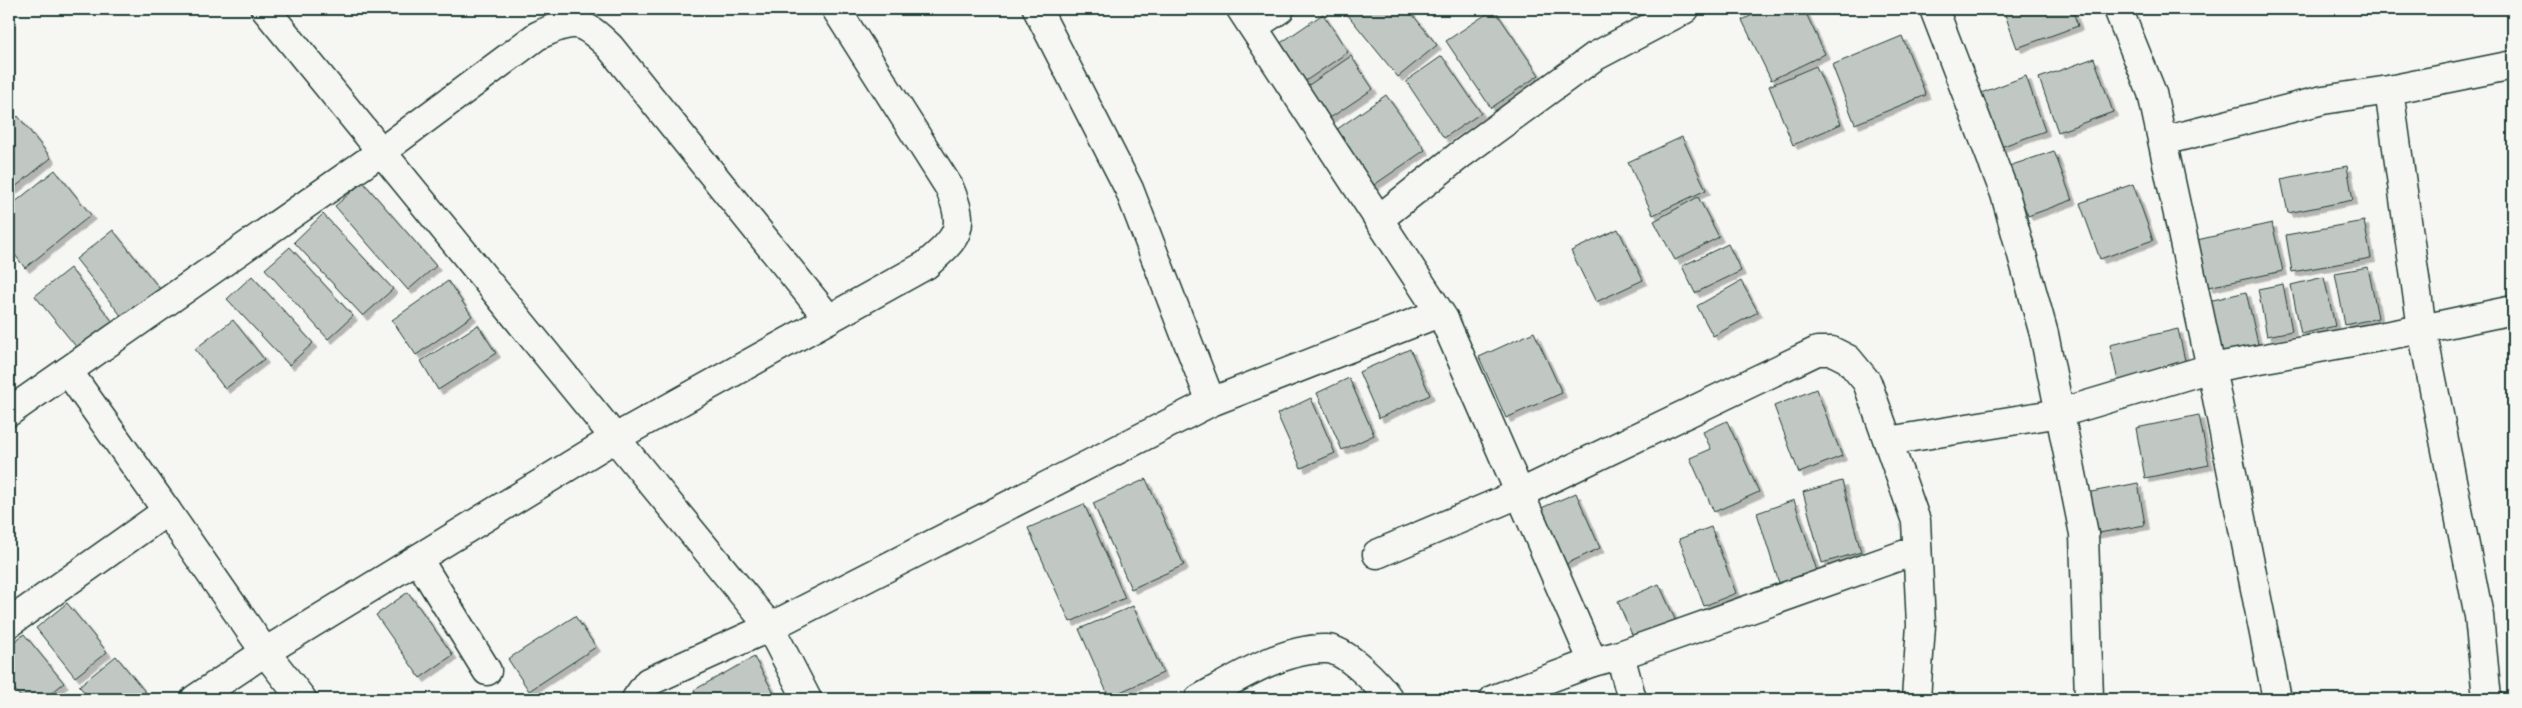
<svg xmlns="http://www.w3.org/2000/svg" width="2522" height="708" font-family="'Architects Daughter',sans-serif">
  <style>
    .building { fill: #c1c8c3; stroke: #1f3d34; filter: url(#shadow) }
    .lines { fill: none; stroke-linecap: round; stroke-linejoin: round }
    .street-casing { stroke: #1f3d34; stroke-width: 31 }
    .street { stroke: #f6f6f2; stroke-width: 28 }
  </style>
  <defs>
    <filter id="shadow"><feDropShadow dx="4.5" dy="4.5" stdDeviation="0" flood-color="#0004"/></filter>
  </defs>
  <rect width="100%" height="100%" fill="#f6f6f2"/>
  <filter id="ink" filterUnits="userSpaceOnUse"><feTurbulence type="fractalNoise" baseFrequency=".02" numOctaves="2"/><feDisplacementMap in="SourceGraphic" scale="10" xChannelSelector="R" yChannelSelector="G"/><feConvolveMatrix kernelMatrix="1 2 1 2 8 2 1 2 1" color-interpolation-filters="sRGB"/></filter>
  <g filter="url(#ink)">
    <!-- building -->
    <g class="building">
      <path d="M1343,9H1408L1437,45L1398,77Z"/>
      <path d="M1494,9L1539,75L1491,108L1446,41Z"/>
      <path d="M1765,9H1804L1825,54L1771,80L1742,20Z"/>
      <path d="M2003,9H2072L2078,26L2017,48Z"/>
      <path d="M1323,14L1348,52L1304,82L1279,44Z"/>
      <path d="M1902,36L1926,95L1855,124L1832,65Z"/>
      <path d="M1351,56L1373,89L1327,120L1306,87Z"/>
      <path d="M1442,56L1481,113L1444,138L1406,81Z"/>
      <path d="M2094,58L2113,112L2058,132L2039,78Z"/>
      <path d="M1816,66L1841,124L1793,145L1769,86Z"/>
      <path d="M2026,76L2045,131L1992,150L1973,96Z"/>
      <path d="M1386,95L1425,150L1371,187L1333,132Z"/>
      <path d="M18,116L51,158L9,192V124Z"/>
      <path d="M1682,137L1706,190L1653,215L1628,162Z"/>
      <path d="M2054,151L2072,200L2028,216L2009,166Z"/>
      <path d="M2347,166L2353,200L2288,213L2281,179Z"/>
      <path d="M55,170L91,215L25,268L9,247V207Z"/>
      <path d="M363,182L436,266L408,290L335,206Z"/>
      <path d="M2133,184L2153,240L2100,259L2080,203Z"/>
      <path d="M1698,197L1719,237L1675,260L1654,221Z"/>
      <path d="M323,214L393,289L363,316L294,242Z"/>
      <path d="M2364,221L2371,258L2292,272L2286,235Z"/>
      <path d="M2272,223L2283,271L2208,287L2197,240Z"/>
      <path d="M1618,229L1643,280L1596,302L1571,251Z"/>
      <path d="M113,230L160,289L123,318L76,259Z"/>
      <path d="M1728,244L1741,271L1695,293L1682,266Z"/>
      <path d="M290,247L353,316L328,339L265,269Z"/>
      <path d="M2368,267L2378,318L2345,325L2335,273Z"/>
      <path d="M70,268L113,322L78,349L35,296Z"/>
      <path d="M252,276L313,343L289,365L227,299Z"/>
      <path d="M2324,277L2335,326L2301,334L2291,285Z"/>
      <path d="M448,281L472,316L416,355L392,320Z"/>
      <path d="M1741,281L1758,312L1713,336L1697,306Z"/>
      <path d="M2283,284L2292,331L2267,336L2258,289Z"/>
      <path d="M2246,292L2259,348L2221,357L2209,301Z"/>
      <path d="M233,320L264,359L225,389L195,349Z"/>
      <path d="M478,325L496,353L438,390L421,361Z"/>
      <path d="M2178,329L2186,365L2118,381L2110,345Z"/>
      <path d="M1534,332L1562,393L1506,418L1479,357Z"/>
      <path d="M1410,349L1430,395L1379,418L1359,372Z"/>
      <path d="M1349,378L1374,435L1342,450L1317,393Z"/>
      <path d="M1816,389L1842,456L1799,473L1774,406Z"/>
      <path d="M1311,398L1335,453L1301,468L1277,414Z"/>
      <path d="M2199,415L2209,465L2145,478L2136,428Z"/>
      <path d="M1727,421L1759,492L1714,512L1690,458L1711,449L1703,432Z"/>
      <path d="M1146,479L1184,565L1131,589L1093,503Z"/>
      <path d="M1842,481L1861,552L1822,563L1803,492Z"/>
      <path d="M2138,483L2145,525L2093,534L2086,493Z"/>
      <path d="M1576,493L1600,548L1564,565L1539,509Z"/>
      <path d="M1794,500L1817,571L1779,583L1757,513Z"/>
      <path d="M1084,504L1125,598L1070,622L1028,528Z"/>
      <path d="M1711,527L1736,593L1704,606L1679,539Z"/>
      <path d="M1659,584L1678,626L1636,644L1618,602Z"/>
      <path d="M408,592L453,655L420,678L376,615Z"/>
      <path d="M67,603L107,652L75,677L36,628Z"/>
      <path d="M1133,606L1163,673L1109,697L1079,629Z"/>
      <path d="M575,616L596,647L529,691L508,659Z"/>
      <path d="M24,634L64,683L44,699H22L9,682V646Z"/>
      <path d="M116,656L151,699H90L79,686Z"/>
      <path d="M754,657L777,699H698L694,690Z"/>
    </g>
    <g class="lines">
      <!-- street casing -->
      <g class="street-casing">
        <g id="street">
          <path d="M1037,9L1129,189L1211,402"/>
          <path d="M1241,9L1444,319L1593,662"/>
          <path d="M1934,9L2005,194L2044,334L2084,534L2089,699"/>
          <path d="M2118,9L2152,93L2211,368L2277,699"/>
          <path d="M1253,27L1280,9"/>
          <path d="M2389,90L2422,329L2479,616L2487,699"/>
          <path d="M2163,141L2323,100L2389,90L2513,65"/>
          <path d="M1379,219L1460,155L1594,57L1685,9"/>
          <path d="M68,371L167,511"/>
          <path d="M9,412L381,152L537,36C574,18 581,19 610,47L829,319"/>
          <path d="M1888,441L2060,413L2211,368L2422,329L2513,310"/>
          <path d="M1377,554L1521,493L1817,351H1832L1848,359L1867,382L1916,521L1921,625L1916,699"/>
          <path d="M418,559L487,671"/>
          <path d="M9,623L167,511L265,652L615,438L265,9"/>
          <path d="M1620,655L1632,699"/>
          <path d="M195,699L265,652L302,699"/>
          <path d="M636,699L648,682L770,627L615,438L926,265C958,237 967,229 949,187L836,9"/>
          <path d="M807,699L770,627L1211,402L1439,313"/>
          <path d="M1199,699C1235,679 1285,647 1327,649C1346,650 1379,684 1389,699"/>
          <path d="M1494,699L1593,662L1620,655L1917,550"/>
        </g>
      </g>
      <!-- street -->
      <use href="#street" class="street"/>
    </g>
  </g>
  <!-- margin -->
  <rect width="2522" height="708" fill="none" stroke="#f6f6f2" stroke-width="30"/>
  <rect x="15" y="15" width="2492" height="678" fill="none" stroke="#1f3d34" stroke-width="2" filter="url(#ink)"/>
</svg>
